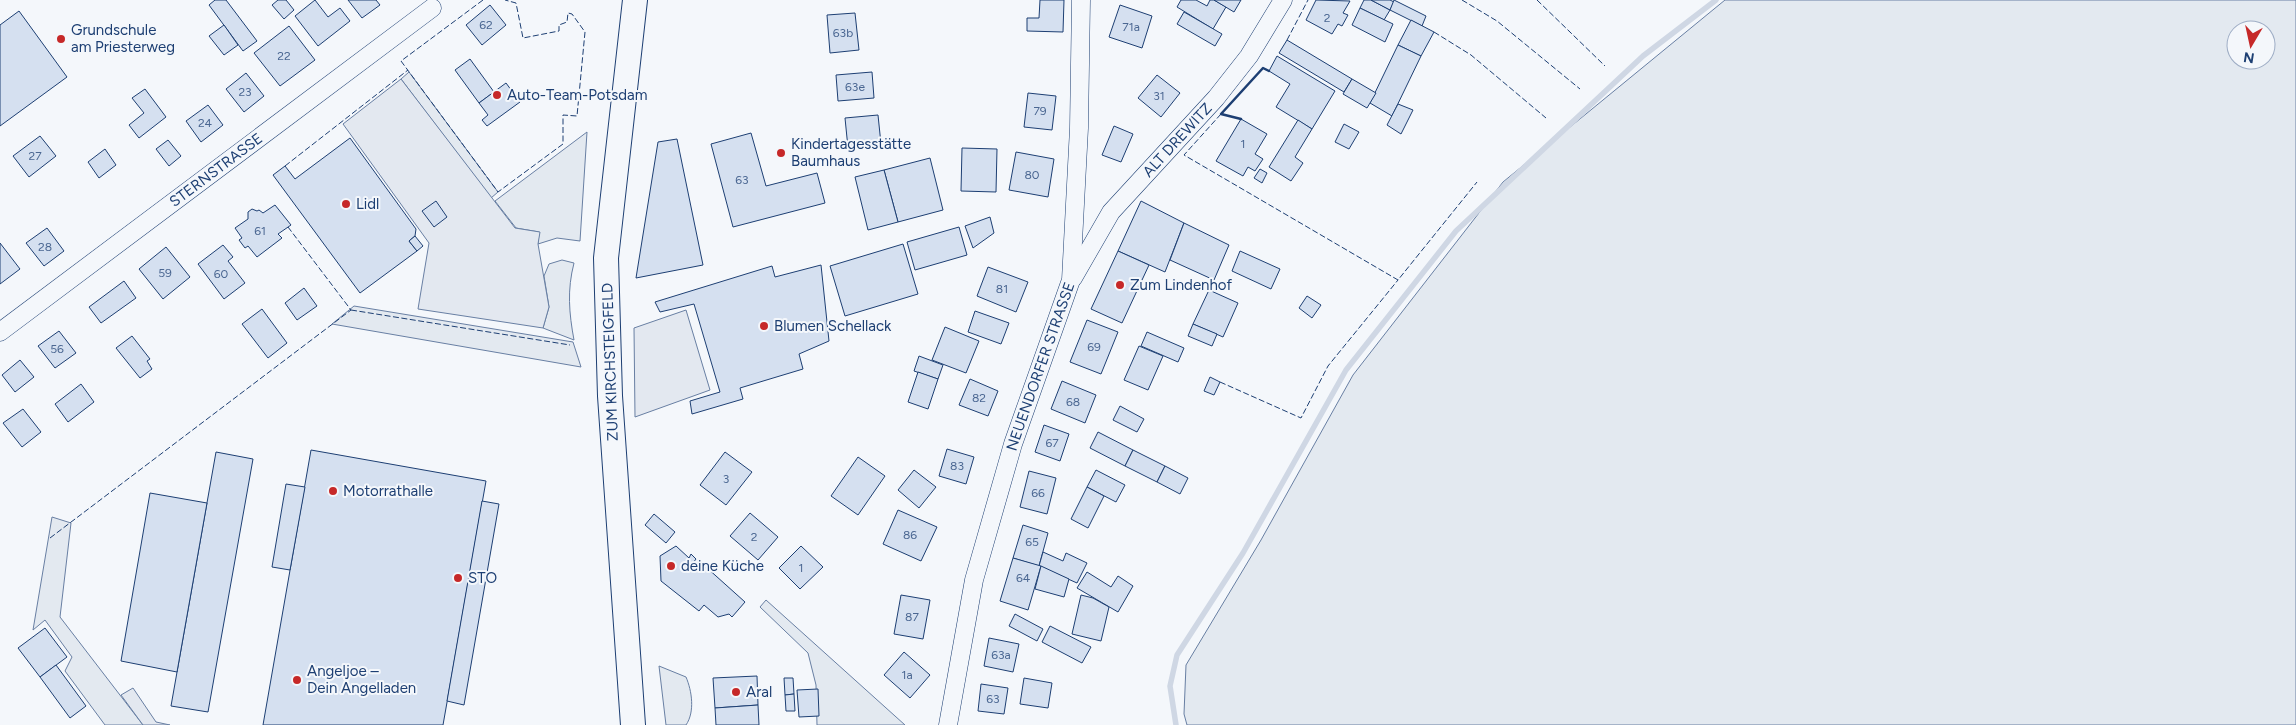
<svg xmlns="http://www.w3.org/2000/svg" width="2296" height="725" font-family="Figtree,sans-serif">
  <style>
    .green { fill: #e3e9f0; stroke: #687fa3; fill-rule: evenodd }
    .parking { fill: #e3e8f0; stroke: #687fa3 }
    .lines { fill: none; stroke-linecap: round; stroke-linejoin: round }
    .stream { stroke: #cfd7e4; stroke-width: 5.5 }
    .building { fill: #d5e0f0; stroke: #1d3f73 }
    .street-casing { stroke: #1d3f73; stroke-width: 19 }
    .secondary-casing { stroke: #1d3f73; stroke-width: 26 }
    .street { stroke: #f4f7fb; stroke-width: 18 }
    .secondary { stroke: #f4f7fb; stroke-width: 24 }
    .fence { stroke: #1d3f73; stroke-width: 1; stroke-dasharray: 6 2.5; stroke-linecap: butt }
    .wall { stroke: #1d3f73; stroke-width: 2.5 }
    .poi-dot { fill: #c62828; stroke: #f4f7fb; stroke-width: 2 }
    .labels { text-anchor: middle; dominant-baseline: central; stroke-width: 4; stroke-linejoin: round; paint-order: stroke }
    .number-label { font-size: 12px; fill: #4b6792 }
    .poi-label { font-size: 15px; fill: #1d3f73; stroke: #f4f7fb; text-anchor: start }
    .street-label { font-size: 15px; fill: #1d3f73; stroke: #f4f7fb }
  </style>
  <rect width="100%" height="100%" fill="#f4f7fb"/>
  <!-- green -->
  <g class="green">
    <path d="M1725,0H2296V725H1187L1184,714L1186,665L1261,540L1353,375L1503,182ZM2236,30H2266V60H2236Z"/>
    <path d="M409,72L498,192L491,198L401,79Z"/>
    <path d="M587,132L580,241L557,238L538,244L539,232L516,228L495,201Z"/>
    <path d="M562,260L574,263C567,290 569,313 574,340L543,328L549,307L544,276L549,264Z"/>
    <path d="M354,306L573,342L581,367L332,324Z"/>
    <path d="M52,517L71,523L60,617L143,725H105L65,671L72,657L45,620L33,630Z"/>
    <path d="M766,600L905,725H817L816,685L808,653L760,607Z"/>
    <path d="M659,666L686,677C692,691 695,712 686,725H666Z"/>
  </g>
  <!-- parking -->
  <g class="parking">
    <path d="M401,79L515,228L540,232L538,244L549,307L543,328L418,309L429,243L343,124Z"/>
    <path d="M686,310L710,390L635,417L634,328Z"/>
    <path d="M133,688L156,722L170,725H143L121,695Z"/>
  </g>
  <g class="lines">
    <!-- stream -->
    <path class="stream" d="M1176,725L1170,686L1177,655L1243,553L1346,370L1456,231L1643,56L1716,0"/>
  </g>
  <!-- building -->
  <g class="building">
    <path d="M215,0H226L257,41L243,51L209,5Z"/>
    <path d="M278,0H286L294,10L284,19L272,5Z"/>
    <path d="M315,0L328,17L340,8L350,21L318,46L295,16Z"/>
    <path d="M348,0H376L380,5L362,18Z"/>
    <path d="M1040,0H1064L1063,32L1027,31V18H1039Z"/>
    <path d="M1181,0H1196L1207,6L1210,0H1214L1226,7L1213,29L1177,7Z"/>
    <path d="M1214,0H1241L1234,12Z"/>
    <path d="M1316,0L1350,1L1343,13L1348,15L1342,26L1338,24L1332,34L1306,20Z"/>
    <path d="M1364,0H1371L1390,10L1384,20L1360,8Z"/>
    <path d="M1371,0H1390L1394,2L1390,10Z"/>
    <path d="M1394,0L1426,16L1422,26L1390,10Z"/>
    <path d="M490,5L506,25L482,45L466,25Z"/>
    <path d="M1120,5L1152,16L1142,48L1109,37Z"/>
    <path d="M1360,8L1393,24L1385,42L1352,25Z"/>
    <path d="M19,11L67,77L0,126V25Z"/>
    <path d="M1184,12L1222,34L1215,46L1177,24Z"/>
    <path d="M855,13L859,50L830,53L827,15Z"/>
    <path d="M1411,20L1434,32L1421,56L1398,45Z"/>
    <path d="M224,25L238,45L224,55L209,36Z"/>
    <path d="M289,26L315,60L280,86L254,53Z"/>
    <path d="M1287,40L1352,79L1344,92L1279,53Z"/>
    <path d="M1398,45L1421,56L1392,116L1370,103Z"/>
    <path d="M1277,56L1335,91L1312,129L1276,107L1290,84L1269,71Z"/>
    <path d="M470,59L494,92L479,103L455,70Z"/>
    <path d="M872,72L874,98L838,101L836,75Z"/>
    <path d="M246,73L264,96L244,112L226,89Z"/>
    <path d="M1157,75L1180,93L1161,117L1138,98Z"/>
    <path d="M1352,79L1376,93L1367,108L1343,94Z"/>
    <path d="M506,83L520,102L487,126L482,120L488,115L479,103Z"/>
    <path d="M145,89L166,117L139,138L129,125L144,113L132,98Z"/>
    <path d="M1028,93L1056,96L1052,130L1024,127Z"/>
    <path d="M1398,104L1413,110L1401,134L1387,125Z"/>
    <path d="M208,105L223,125L201,142L186,121Z"/>
    <path d="M878,115L881,144L848,148L845,118Z"/>
    <path d="M1241,119L1267,134L1255,154L1263,159L1255,171L1248,167L1243,176L1216,161Z"/>
    <path d="M1298,120L1312,129L1295,157L1303,163L1291,181L1269,167Z"/>
    <path d="M1344,124L1359,132L1349,149L1335,142Z"/>
    <path d="M1114,126L1133,134L1121,162L1102,155Z"/>
    <path d="M751,133L766,186L817,173L825,203L733,227L711,144Z"/>
    <path d="M40,136L56,156L29,177L13,156Z"/>
    <path d="M350,138L416,229L415,236L409,241L417,251L360,293L273,175L285,166L295,179Z"/>
    <path d="M677,139L703,265L636,278L658,142Z"/>
    <path d="M168,140L181,156L169,166L156,149Z"/>
    <path d="M962,148L997,149L996,192L961,191Z"/>
    <path d="M105,149L116,165L99,178L88,162Z"/>
    <path d="M1016,152L1054,159L1048,197L1009,190Z"/>
    <path d="M930,158L943,210L898,222L884,170Z"/>
    <path d="M1260,169L1267,173L1262,183L1254,178Z"/>
    <path d="M884,170L898,222L868,230L855,177Z"/>
    <path d="M436,201L447,217L434,227L422,211Z"/>
    <path d="M1141,201L1184,223L1165,272L1118,251Z"/>
    <path d="M275,205L291,225L278,234L282,238L257,257L248,246L245,248L239,240L242,238L235,228L248,219V212L252,209L257,211L259,210L263,213Z"/>
    <path d="M990,217L994,233L973,248L965,226Z"/>
    <path d="M1184,223L1229,245L1214,280L1170,260Z"/>
    <path d="M959,227L967,255L915,270L907,242Z"/>
    <path d="M47,228L64,251L44,266L26,243Z"/>
    <path d="M415,236L423,246L417,251L409,241Z"/>
    <path d="M0,243L20,269L0,284Z"/>
    <path d="M903,244L918,294L845,316L830,266Z"/>
    <path d="M223,245L233,257L228,261L245,283L224,299L198,264Z"/>
    <path d="M166,247L190,277L163,299L139,269Z"/>
    <path d="M1118,251L1149,265L1122,323L1091,309Z"/>
    <path d="M1240,251L1280,269L1271,289L1232,271Z"/>
    <path d="M821,265L829,341L799,354L803,369L740,388L743,399L692,414L690,401L720,392L694,304L660,312L655,302L772,266L775,277Z"/>
    <path d="M988,267L1028,282L1016,312L977,296Z"/>
    <path d="M124,281L136,298L101,323L89,307Z"/>
    <path d="M304,288L317,306L297,320L285,303Z"/>
    <path d="M1209,290L1238,303L1223,337L1193,324Z"/>
    <path d="M1307,296L1321,305L1312,318L1299,308Z"/>
    <path d="M262,309L287,343L268,358L242,324Z"/>
    <path d="M975,311L1009,323L1001,344L968,332Z"/>
    <path d="M1087,320L1118,332L1101,374L1070,362Z"/>
    <path d="M1193,324L1217,334L1212,346L1188,336Z"/>
    <path d="M945,327L979,341L966,373L932,360Z"/>
    <path d="M59,331L76,353L55,368L38,346Z"/>
    <path d="M1147,332L1184,348L1178,362L1141,346Z"/>
    <path d="M132,336L150,359L147,361L152,369L140,378L116,348Z"/>
    <path d="M1139,346L1163,356L1148,390L1124,380Z"/>
    <path d="M919,356L943,365L938,379L914,371Z"/>
    <path d="M20,360L34,377L15,392L2,375Z"/>
    <path d="M918,372L938,379L928,409L908,402Z"/>
    <path d="M1210,377L1220,382L1214,395L1204,391Z"/>
    <path d="M970,379L998,391L988,416L959,405Z"/>
    <path d="M1062,381L1096,395L1085,423L1051,409Z"/>
    <path d="M81,384L94,402L68,422L55,404Z"/>
    <path d="M1120,406L1144,419L1137,432L1113,420Z"/>
    <path d="M23,409L41,432L22,447L3,423Z"/>
    <path d="M1044,425L1069,434L1060,461L1035,452Z"/>
    <path d="M1098,432L1133,450L1125,466L1090,448Z"/>
    <path d="M947,449L974,457L966,484L939,476Z"/>
    <path d="M311,450L486,481L443,725H263Z"/>
    <path d="M1133,450L1165,466L1157,482L1125,466Z"/>
    <path d="M216,452L253,459L208,712L171,706Z"/>
    <path d="M725,452L752,472L726,505L700,485Z"/>
    <path d="M858,457L885,476L858,515L831,496Z"/>
    <path d="M1165,466L1188,478L1180,494L1157,482Z"/>
    <path d="M914,470L936,487L919,508L898,490Z"/>
    <path d="M1096,470L1125,485L1116,502L1087,487Z"/>
    <path d="M1029,471L1056,478L1047,514L1020,507Z"/>
    <path d="M286,484L305,487L290,570L272,567Z"/>
    <path d="M1087,487L1104,496L1088,528L1071,519Z"/>
    <path d="M150,493L207,503L177,672L121,661Z"/>
    <path d="M482,501L499,504L464,705L447,701Z"/>
    <path d="M898,510L937,527L921,561L883,544Z"/>
    <path d="M750,513L778,537L758,560L730,536Z"/>
    <path d="M654,514L675,532L666,543L645,525Z"/>
    <path d="M1023,525L1048,533L1039,566L1013,558Z"/>
    <path d="M676,546L689,558L691,554L696,559L693,563L703,571L706,567L745,602L732,617L729,614L718,617L704,605L699,611L661,581L660,556Z"/>
    <path d="M801,546L823,567L800,589L779,568Z"/>
    <path d="M1043,552L1063,561L1066,553L1087,563L1077,583L1039,566Z"/>
    <path d="M1013,558L1041,566L1028,610L1000,601Z"/>
    <path d="M1041,566L1069,579L1064,597L1035,589Z"/>
    <path d="M1087,572L1111,587L1118,576L1133,586L1118,612L1077,588Z"/>
    <path d="M901,595L930,600L923,639L894,634Z"/>
    <path d="M1081,595L1093,598L1109,607L1101,641L1072,634Z"/>
    <path d="M1015,614L1043,629L1037,641L1009,626Z"/>
    <path d="M1050,626L1091,647L1082,663L1042,642Z"/>
    <path d="M45,628L67,657L40,677L18,648Z"/>
    <path d="M989,638L1019,644L1013,672L984,666Z"/>
    <path d="M904,652L930,675L910,698L884,675Z"/>
    <path d="M56,665L86,706L70,718L40,677Z"/>
    <path d="M757,676L758,705L715,708L713,678Z"/>
    <path d="M784,678H793L794,694L785,695Z"/>
    <path d="M1024,678L1052,683L1048,708L1020,704Z"/>
    <path d="M981,684L1008,688L1004,714L978,711Z"/>
    <path d="M818,689L819,716L799,717L797,690Z"/>
    <path d="M794,694L795,711H786L785,695Z"/>
    <path d="M758,705L759,725H716L715,708Z"/>
  </g>
  <g class="lines">
    <!-- street casing -->
    <g class="street-casing">
      <g id="street">
        <path id="s1" d="M1073,278L1111,212L1216,98L1249,56L1283,0"/>
        <path id="s2" d="M0,332L432,8"/>
        <path id="s3" d="M948,725L974,580L1013,444L1071,280L1079,128L1081,0"/>
      </g>
    </g>
    <!-- secondary casing -->
    <g class="secondary-casing">
      <path id="secondary" d="M633,725L610,396L606,258L635,0"/>
    </g>
    <!-- street -->
    <use href="#street" class="street"/>
    <!-- secondary -->
    <use href="#secondary" class="secondary"/>
    <!-- fence -->
    <g class="fence">
      <path d="M483,0L401,61L498,192L563,144V115L577,116L585,32L572,14L568,13L567,22L559,25V31L523,38L516,3L505,0"/>
      <path d="M1462,0L1497,21L1580,89"/>
      <path d="M1537,0L1605,66"/>
      <path d="M1434,32L1471,55L1546,118"/>
      <path d="M1287,40L1308,0"/>
      <path d="M1221,114L1184,155L1398,280L1477,182"/>
      <path d="M285,166L408,70"/>
      <path d="M351,310L570,345"/>
      <path d="M1220,382L1301,418L1328,366L1398,280"/>
      <path d="M50,538L351,310L288,227"/>
    </g>
    <!-- wall -->
    <path class="wall" d="M1241,119L1221,114L1263,68L1269,71"/>
  </g>
  <!-- markers -->
  <g class="poi-dot">
    <circle cx="61" cy="39" r="5"/>
    <circle cx="497" cy="95" r="5"/>
    <circle cx="781" cy="153" r="5"/>
    <circle cx="346" cy="204" r="5"/>
    <circle cx="1120" cy="285" r="5"/>
    <circle cx="764" cy="326" r="5"/>
    <circle cx="333" cy="491" r="5"/>
    <circle cx="671" cy="566" r="5"/>
    <circle cx="458" cy="578" r="5"/>
    <circle cx="297" cy="680" r="5"/>
    <circle cx="736" cy="692" r="5"/>
  </g>
  <g class="labels">
    <!-- number labels -->
    <g class="number-label">
      <text x="1327" y="18">2</text>
      <text x="486" y="25">62</text>
      <text x="1131" y="27">71a</text>
      <text x="843" y="33">63b</text>
      <text x="284" y="56">22</text>
      <text x="855" y="87">63e</text>
      <text x="245" y="92">23</text>
      <text x="1159" y="96">31</text>
      <text x="1040" y="111">79</text>
      <text x="205" y="123">24</text>
      <text x="1243" y="144">1</text>
      <text x="35" y="156">27</text>
      <text x="1032" y="175">80</text>
      <text x="742" y="180">63</text>
      <text x="260" y="231">61</text>
      <text x="45" y="247">28</text>
      <text x="165" y="273">59</text>
      <text x="221" y="274">60</text>
      <text x="1002" y="289">81</text>
      <text x="1094" y="347">69</text>
      <text x="57" y="349">56</text>
      <text x="979" y="398">82</text>
      <text x="1073" y="402">68</text>
      <text x="1052" y="443">67</text>
      <text x="957" y="466">83</text>
      <text x="726" y="479">3</text>
      <text x="1038" y="493">66</text>
      <text x="910" y="535">86</text>
      <text x="754" y="537">2</text>
      <text x="1032" y="542">65</text>
      <text x="801" y="568">1</text>
      <text x="1023" y="578">64</text>
      <text x="912" y="617">87</text>
      <text x="1001" y="655">63a</text>
      <text x="907" y="675">1a</text>
      <text x="993" y="699">63</text>
    </g>
    <!-- poi labels -->
    <g class="poi-label">
      <text x="71" y="30">Grundschule<tspan x="71" dy="17">am Priesterweg</tspan></text>
      <text x="507" y="95">Auto-Team-Potsdam</text>
      <text x="791" y="144">Kindertagesstätte<tspan x="791" dy="17">Baumhaus</tspan></text>
      <text x="356" y="204">Lidl</text>
      <text x="1130" y="285">Zum Lindenhof</text>
      <text x="774" y="326">Blumen Schellack</text>
      <text x="343" y="491">Motorrathalle</text>
      <text x="681" y="566">deine Küche</text>
      <text x="468" y="578">STO</text>
      <text x="307" y="671">Angeljoe –<tspan x="307" dy="17">Dein Angelladen</tspan></text>
      <text x="746" y="692">Aral</text>
    </g>
    <!-- street labels -->
    <g class="street-label">
      <text stroke="none"><textPath href="#s1" startOffset="174">ALT DREWITZ</textPath></text>
      <text stroke="none"><textPath href="#s2" startOffset="270">STERNSTRASSE</textPath></text>
      <text transform="translate(610 362) rotate(-92)">ZUM KIRCHSTEIGFELD</text>
      <text stroke="none"><textPath href="#s3" startOffset="371">NEUENDORFER STRASSE</textPath></text>
    </g>
  </g>
  <!-- north arrow -->
  <g transform="translate(2251 45) rotate(189)"><circle r="24" fill="#f4f7fb" stroke="#9eadc5"/>
  <path d="M0-4L9 19L0 12L-9 19Z" fill="#c62828"/>
  <text y="-8" font-size="14" font-weight="bold" text-anchor="middle" fill="#1d3f73">N</text>
  </g>
</svg>
